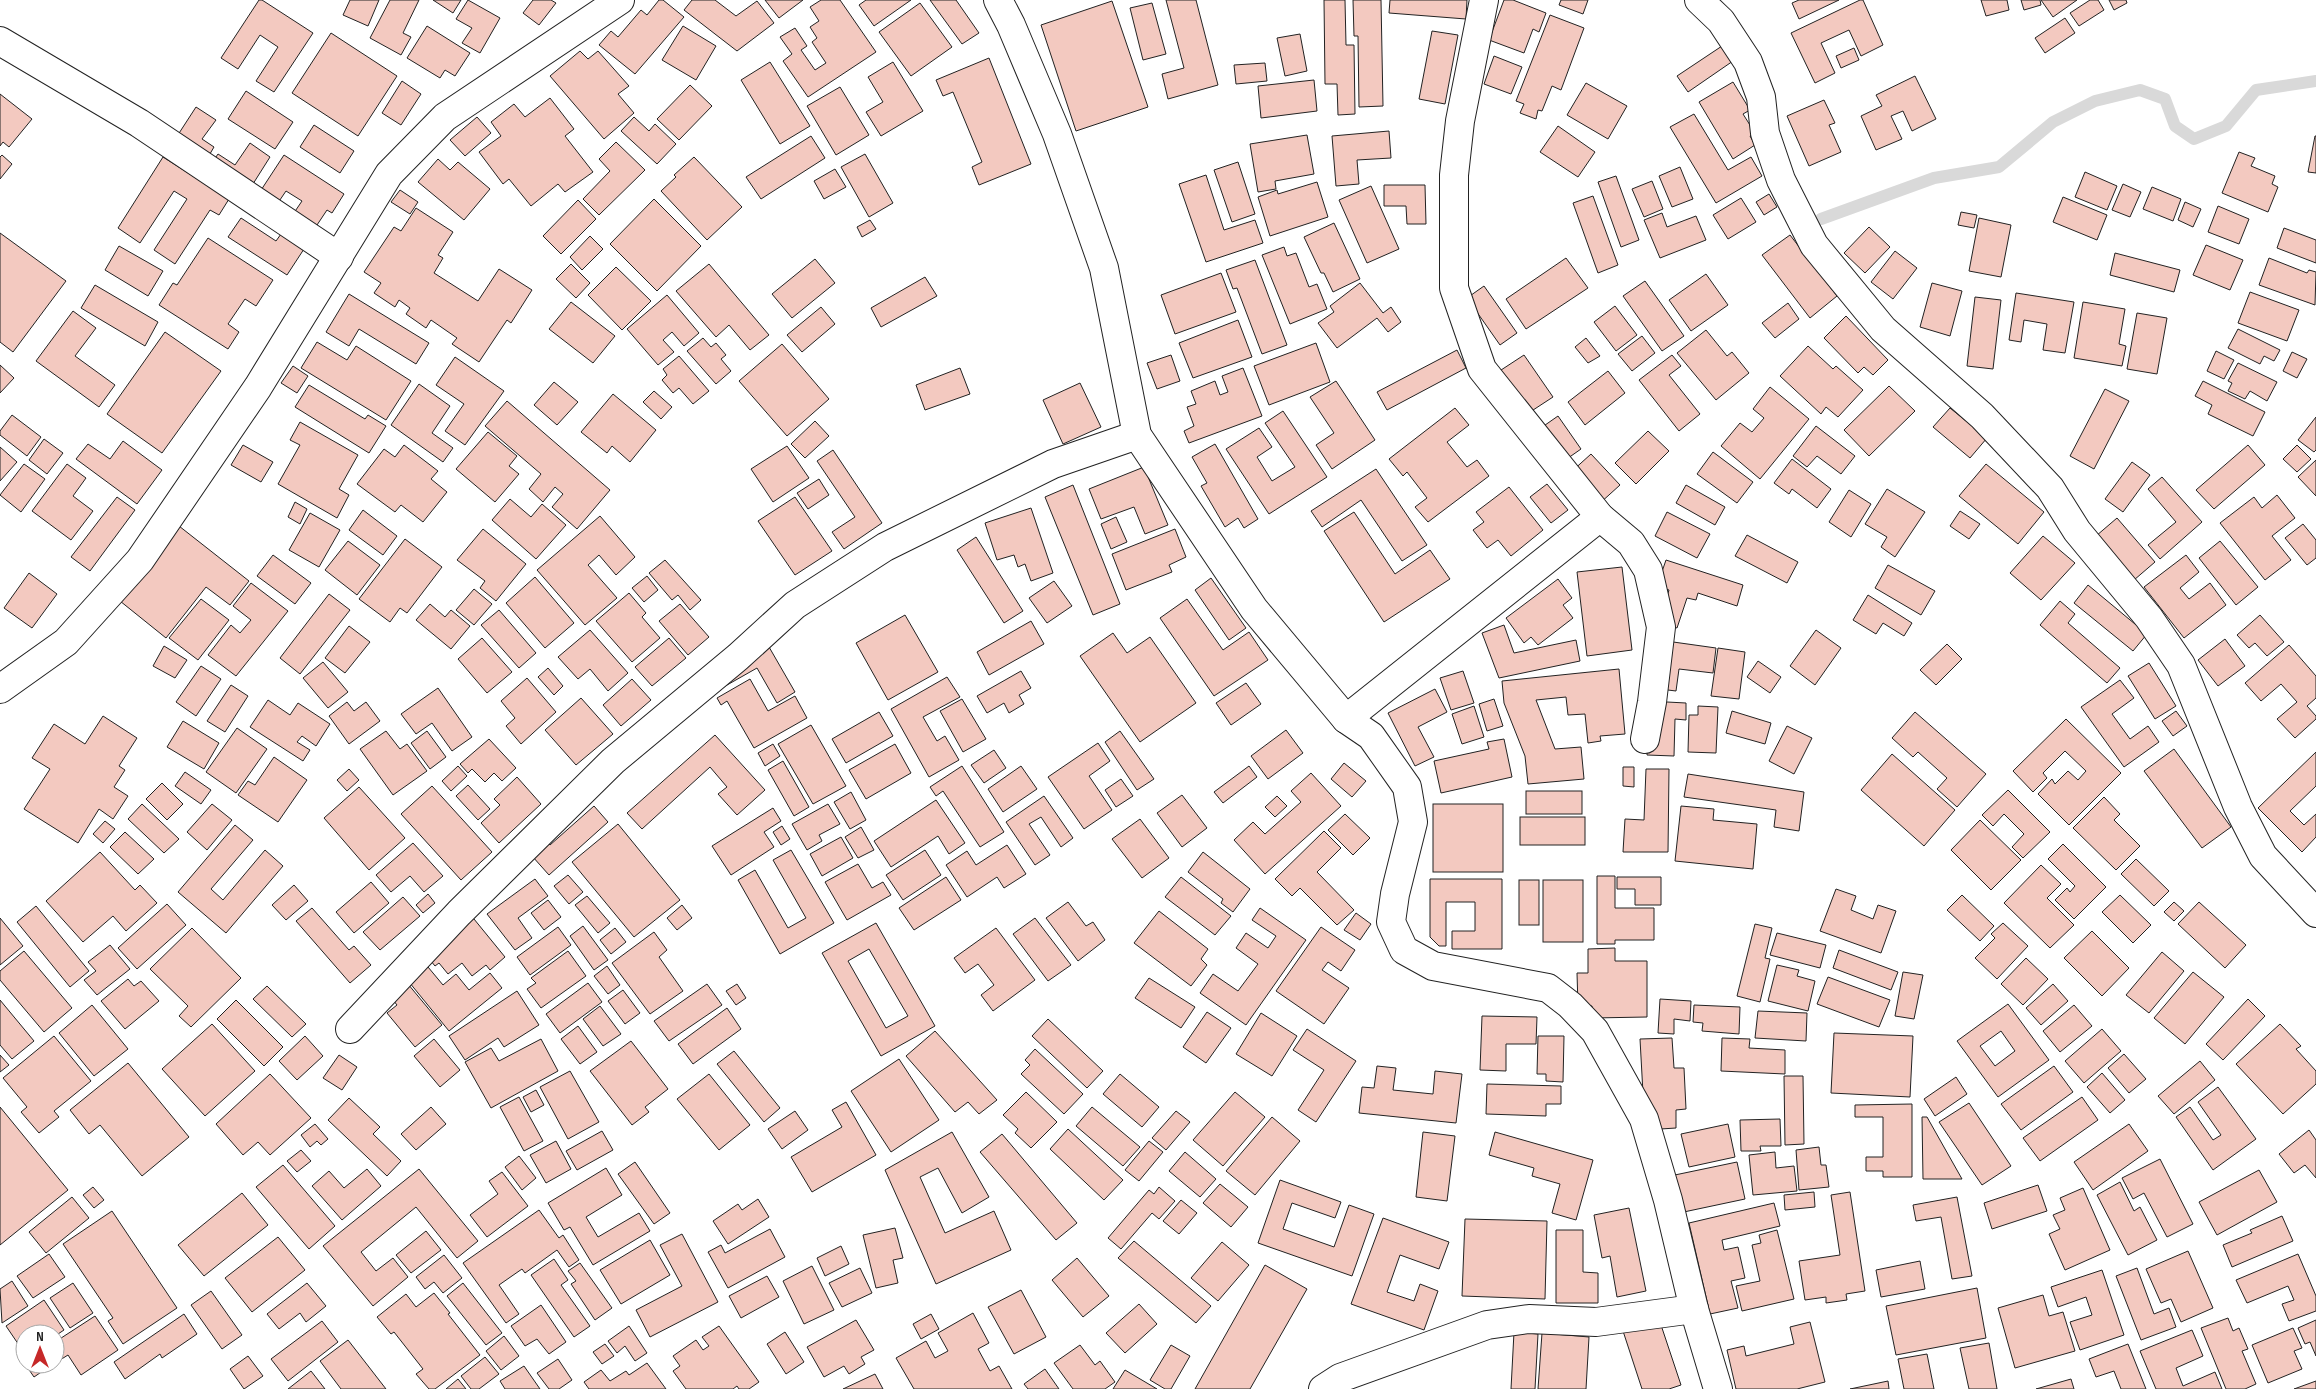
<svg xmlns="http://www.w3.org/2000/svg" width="2316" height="1389" font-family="'Sofia Sans Condensed',sans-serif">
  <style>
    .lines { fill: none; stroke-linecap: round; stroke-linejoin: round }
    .stream { stroke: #d9d9d9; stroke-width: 12 }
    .building { fill: #f3c9c0; stroke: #222; fill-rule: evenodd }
    .minor-casing { stroke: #222; stroke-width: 30 }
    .minor { stroke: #fff; stroke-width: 28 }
  </style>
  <rect width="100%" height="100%" fill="#fff"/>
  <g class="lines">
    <!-- stream -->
    <path class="stream" d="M1821,219L1934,178L1999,167L2053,122L2095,101L2140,90L2165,99L2175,126L2194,139L2226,126L2256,90L2316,81"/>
  </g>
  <!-- building -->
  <g class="building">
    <path d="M259,0H262L313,33L274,92L256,81L278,47L260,35L238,69L221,58Z"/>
    <path d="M350,0H379L368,26L343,15Z"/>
    <path d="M390,0H419L403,33L411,37L401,55L370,38Z"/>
    <path d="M433,0H461L453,13Z"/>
    <path d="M468,0L500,18L480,53L462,43L472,28L456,19Z"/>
    <path d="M533,0H551L556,3L539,25L523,13Z"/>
    <path d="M659,0H663L684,17L635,74L599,45L611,31L618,37L641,10L647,15Z"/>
    <path d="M692,0H715L736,16L757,1L774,23L737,51L684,10Z"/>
    <path d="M765,0H803L779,18Z"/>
    <path d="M821,0H840L876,52L808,97L783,61L792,54L780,37L795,28L807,46L801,50L815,70L826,63L812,42L817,38L810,27L819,21L810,7Z"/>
    <path d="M866,0H911L874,26L859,5Z"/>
    <path d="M930,0H956L979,33L962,44Z"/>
    <path d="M1166,0H1196L1218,85L1168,99L1162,74L1184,68Z"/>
    <path d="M1324,0H1345L1346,45H1354L1355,114L1338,115L1337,84H1325Z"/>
    <path d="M1353,0H1381L1383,106L1359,107L1358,36H1354Z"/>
    <path d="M1390,0H1467L1466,19L1389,13Z"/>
    <path d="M1504,0H1513L1546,13L1539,32L1533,29L1524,53L1489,40Z"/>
    <path d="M1561,0H1588L1583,14L1559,5Z"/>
    <path d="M1799,0H1839L1799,19L1792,3Z"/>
    <path d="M1860,0H1863L1883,45L1861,56L1849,30L1821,43L1835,73L1815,83L1791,33Z"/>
    <path d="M1981,0H2007L2009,10L1986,16Z"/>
    <path d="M2021,0H2040L2041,5L2024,10Z"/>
    <path d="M2041,0H2077L2053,17Z"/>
    <path d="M2090,0H2098L2104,10L2079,26L2070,13Z"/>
    <path d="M2109,0H2126L2127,3L2114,10Z"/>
    <path d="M1112,1L1148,107L1076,131L1041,25Z"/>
    <path d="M920,3L952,47L911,76L879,32Z"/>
    <path d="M1152,3L1166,54L1143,60L1130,8Z"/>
    <path d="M1550,15L1584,28L1561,90L1552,86L1542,111L1538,110L1536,119L1520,113L1524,104L1516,101Z"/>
    <path d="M2065,18L2075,33L2045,53L2035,38Z"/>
    <path d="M427,26L470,53L455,76L445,70L440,78L407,58Z"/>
    <path d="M683,26L716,46L696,80L662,60Z"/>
    <path d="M1432,31L1458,35L1445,104L1419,99Z"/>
    <path d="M331,33L397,76L358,136L292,93Z"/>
    <path d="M1300,34L1307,71L1285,76L1277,38Z"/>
    <path d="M1722,46L1733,61L1688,92L1677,76Z"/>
    <path d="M1854,48L1859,60L1841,68L1836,56Z"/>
    <path d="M580,51L588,59L598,51L629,86L618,94L634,113L604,139L550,76Z"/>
    <path d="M1494,56L1522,67L1511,94L1484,84Z"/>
    <path d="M989,58L1031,164L979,185L972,167L982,162L953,92L943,96L936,80Z"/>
    <path d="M770,62L810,126L780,144L741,80Z"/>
    <path d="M893,62L923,111L881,136L866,112L883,102L868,77Z"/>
    <path d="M1265,63L1267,81L1236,84L1234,65Z"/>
    <path d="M1915,76L1936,119L1912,131L1903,111L1891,116L1902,139L1876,150L1861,116L1882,106L1876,95Z"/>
    <path d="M1314,80L1317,111L1261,118L1258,86Z"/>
    <path d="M402,81L421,94L401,125L382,113Z"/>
    <path d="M1733,82L1750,110L1743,114L1755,133L1750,136L1755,145L1733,159L1699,102Z"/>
    <path d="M1586,83L1627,106L1608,139L1567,115Z"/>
    <path d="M690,85L712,106L679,140L657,119Z"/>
    <path d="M840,87L869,135L836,155L807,106Z"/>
    <path d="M246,91L293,122L275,149L228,119Z"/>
    <path d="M0,94L32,119L9,147L3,142L0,146Z"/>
    <path d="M550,98L574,129L565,136L593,172L565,192L558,184L531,206L509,179L503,184L479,152L501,136L491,122L514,104L525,117Z"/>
    <path d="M1824,100L1835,123L1829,125L1841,152L1809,166L1787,116Z"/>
    <path d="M196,107L216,120L202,139L214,147L204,164L172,144Z"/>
    <path d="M1694,114L1728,170L1751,157L1762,176L1716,203L1670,127Z"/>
    <path d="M477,117L491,133L465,156L450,140Z"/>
    <path d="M634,117L649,131L655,124L676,144L657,164L621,131Z"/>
    <path d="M314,125L354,151L340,173L300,147Z"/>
    <path d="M1558,126L1595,152L1578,177L1540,152Z"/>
    <path d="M1389,131L1391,158L1357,160L1359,184L1336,186L1332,136Z"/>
    <path d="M1307,135L1314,174L1275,181L1276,189L1258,192L1250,144Z"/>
    <path d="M811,136L825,158L761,199L746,177Z"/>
    <path d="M2315,136H2316V173L2308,172Z"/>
    <path d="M616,142L645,170L599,215L583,199L610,171L599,159Z"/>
    <path d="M250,143L270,157L246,195L207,170L218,154L235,165Z"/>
    <path d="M2239,152L2255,158L2251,166L2275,176L2272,184L2278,187L2268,212L2222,193Z"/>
    <path d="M865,154L893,203L869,217L841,167Z"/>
    <path d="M2,155L12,164L0,179V157Z"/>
    <path d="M284,155L344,194L332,213L327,210L305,243L283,229L302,201L286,191L265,222L248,210Z"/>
    <path d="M163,157L229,199L219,215L210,210L175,264L154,250L187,199L174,191L140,243L118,228Z"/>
    <path d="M694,157L742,207L707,240L661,191L676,177L674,175Z"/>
    <path d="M438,159L450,170L458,162L490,189L464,220L418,182Z"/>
    <path d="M1238,162L1255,214L1232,222L1214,170Z"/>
    <path d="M1680,167L1693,199L1672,207L1659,176Z"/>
    <path d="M835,169L846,187L824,199L814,181Z"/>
    <path d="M2085,172L2117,186L2107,210L2075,197Z"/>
    <path d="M1206,175L1224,230L1255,220L1263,243L1206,262L1179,184Z"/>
    <path d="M1616,176L1639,240L1621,247L1598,182Z"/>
    <path d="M1652,181L1663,209L1644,217L1632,189Z"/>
    <path d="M1317,182L1328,217L1270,236L1258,197L1277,190L1278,194Z"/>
    <path d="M2123,184L2141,192L2130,217L2112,210Z"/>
    <path d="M1384,185H1425L1426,224H1407L1406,206H1384Z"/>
    <path d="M1371,186L1399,249L1367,263L1339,200Z"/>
    <path d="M2152,187L2181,199L2173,221L2143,209Z"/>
    <path d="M400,190L418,202L410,214L391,202Z"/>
    <path d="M1769,194L1777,207L1764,215L1756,202Z"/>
    <path d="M1593,196L1618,265L1598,273L1573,203Z"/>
    <path d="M2063,197L2107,215L2097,240L2053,222Z"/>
    <path d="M1741,198L1756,222L1728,239L1713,215Z"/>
    <path d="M654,199L701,246L657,291L610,244Z"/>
    <path d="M578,200L596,219L561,254L543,236Z"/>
    <path d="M2185,202L2201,209L2193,227L2178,220Z"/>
    <path d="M2218,206L2249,219L2239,244L2208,232Z"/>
    <path d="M416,208L453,232L438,255L443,258L434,273L478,301L499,269L532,290L511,323L507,320L479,362L452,344L457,338L431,320L426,328L406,314L410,308L399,300L395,307L374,293L381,283L364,272L394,227L401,231Z"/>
    <path d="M1961,212L1977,215L1974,228L1958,225Z"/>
    <path d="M1662,213L1667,227L1696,216L1706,240L1660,258L1644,220Z"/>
    <path d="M241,218L276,241L281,234L304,249L287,275L228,237Z"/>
    <path d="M1979,218L2011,225L2001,277L1969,271Z"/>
    <path d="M870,220L876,229L862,237L857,227Z"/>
    <path d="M1334,223L1360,279L1333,292L1324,273H1321L1304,237Z"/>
    <path d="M1869,227L1890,247L1865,273L1844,253Z"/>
    <path d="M2284,228L2316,240V263L2277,248Z"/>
    <path d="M0,233L66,281L13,352L0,342Z"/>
    <path d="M1790,235L1837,296L1810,318L1762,255Z"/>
    <path d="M590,236L603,249L582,270L570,257Z"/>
    <path d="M208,238L273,280L256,306L245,299L228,324L239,332L228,349L159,305L173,283L177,285Z"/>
    <path d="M2206,245L2243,260L2230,290L2193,275Z"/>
    <path d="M119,246L163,271L148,296L105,270Z"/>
    <path d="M1284,247L1287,256L1296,253L1309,287L1317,284L1327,309L1290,324L1262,255Z"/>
    <path d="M1895,251L1917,268L1893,299L1871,282Z"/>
    <path d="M2115,253L2180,270L2174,292L2110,275Z"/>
    <path d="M1566,258L1588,288L1526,329L1506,299Z"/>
    <path d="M2269,258L2307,273L2309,270L2316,272L2315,305L2259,285Z"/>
    <path d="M815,259L835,283L792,318L772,294Z"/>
    <path d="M1255,260L1287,345L1262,354L1237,288L1233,289L1226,270Z"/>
    <path d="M571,264L590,283L576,298L556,279Z"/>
    <path d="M709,264L769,335L750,350L729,325L716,337L676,291Z"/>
    <path d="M616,267L651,301L622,330L588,295Z"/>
    <path d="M1221,273L1236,312L1175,334L1161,295Z"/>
    <path d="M1706,274L1728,305L1691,331L1669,300Z"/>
    <path d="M925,277L937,296L881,327L871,308Z"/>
    <path d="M1645,281L1684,336L1662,351L1623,296Z"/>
    <path d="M1360,283L1383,313L1391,307L1401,322L1388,332L1377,318L1337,348L1318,323L1334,312L1330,306Z"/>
    <path d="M1932,283L1962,291L1950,336L1920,327Z"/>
    <path d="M95,285L158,322L145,346L81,308Z"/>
    <path d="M1484,286L1517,333L1500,345L1467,298Z"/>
    <path d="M2250,292L2299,310L2287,341L2238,323Z"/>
    <path d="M2016,293L2074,302L2065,353L2043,350L2047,324L2024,320L2021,342L2009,340Z"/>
    <path d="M349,294L429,343L416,364L359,329L349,346L326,332Z"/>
    <path d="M667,295L699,333L684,346L672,332L663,340L674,352L658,365L627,329Z"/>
    <path d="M1975,297L2001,300L1993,369L1967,366Z"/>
    <path d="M571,302L615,336L593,363L549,329Z"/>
    <path d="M2083,302L2125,309L2119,344L2126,346L2122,366L2074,358Z"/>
    <path d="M1788,303L1799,319L1775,338L1762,323Z"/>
    <path d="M1615,306L1637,335L1616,351L1594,322Z"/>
    <path d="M821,307L835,324L802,352L787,335Z"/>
    <path d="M73,311L96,328L75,356L115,385L99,407L36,361Z"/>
    <path d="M2137,313L2167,318L2157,374L2127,369Z"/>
    <path d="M1846,316L1888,360L1873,375L1864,367L1858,373L1824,338Z"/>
    <path d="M1238,320L1252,357L1193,378L1179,343Z"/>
    <path d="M2238,329L2280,350L2274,361L2264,356L2260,364L2228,348Z"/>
    <path d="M1706,330L1727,356L1732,352L1749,373L1716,400L1677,353Z"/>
    <path d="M165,332L221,371L162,453L107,414Z"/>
    <path d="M1642,336L1655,353L1632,371L1618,354Z"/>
    <path d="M703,338L711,347L716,343L726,355L721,359L731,371L716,384L687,351Z"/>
    <path d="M1586,338L1600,356L1588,363L1575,347Z"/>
    <path d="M317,342L347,360L356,346L411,381L386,420L301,368Z"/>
    <path d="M1316,343L1330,382L1269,405L1254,366Z"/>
    <path d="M782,344L829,399L787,436L739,381Z"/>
    <path d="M1808,346L1833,369L1836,366L1863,390L1838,417L1826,407L1821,414L1780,376Z"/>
    <path d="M1457,350L1466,368L1387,410L1377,392Z"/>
    <path d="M2216,351L2234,360L2224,379L2207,371Z"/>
    <path d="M2292,352L2307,359L2297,378L2283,371Z"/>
    <path d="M1171,355L1180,381L1157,389L1147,363Z"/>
    <path d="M1524,355L1553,397L1527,414L1498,372Z"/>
    <path d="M1672,355L1681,366L1669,375L1700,414L1679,431L1639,380Z"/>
    <path d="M679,356L709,391L693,404L679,388L673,393L662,380L667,375L663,369Z"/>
    <path d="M455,357L504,391L465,445L445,431L464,404L436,385Z"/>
    <path d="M2238,363L2277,382L2267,401L2250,391L2245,399L2228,391L2232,383L2228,381Z"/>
    <path d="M0,365L14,378L0,393Z"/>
    <path d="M293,366L308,376L297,393L281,383Z"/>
    <path d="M960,368L970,394L925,410L916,385Z"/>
    <path d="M1243,368L1262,416L1189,443L1184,431L1194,426L1187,407L1196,404L1191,391L1215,381L1220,395L1228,392L1222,376Z"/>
    <path d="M1608,371L1625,393L1585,425L1568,402Z"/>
    <path d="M1336,381L1375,440L1332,469L1316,445L1334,433L1310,397Z"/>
    <path d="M2203,381L2265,412L2253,436L2208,414L2212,405L2195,396Z"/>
    <path d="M554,382L578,402L557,425L534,405Z"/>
    <path d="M1080,383L1101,427L1063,444L1043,400Z"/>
    <path d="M419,384L450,406L432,433L453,448L443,462L391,425Z"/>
    <path d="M309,385L365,419L368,415L386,426L369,453L295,407Z"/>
    <path d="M1889,386L1915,411L1869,456L1844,430Z"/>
    <path d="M1770,387L1809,419L1760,479L1721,446L1740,423L1752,432L1764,418L1753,409Z"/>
    <path d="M2105,389L2129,401L2094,469L2070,456Z"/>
    <path d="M654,391L672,407L661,419L643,402Z"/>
    <path d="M613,394L656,430L630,462L612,446L607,453L581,432Z"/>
    <path d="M507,401L610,490L577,529L552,507L563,494L555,487L543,502L529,489L541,474L485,426Z"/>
    <path d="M1455,408L1469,425L1447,442L1467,467L1477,460L1489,476L1428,522L1415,507L1427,498L1407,472L1403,476L1389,459Z"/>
    <path d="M1950,408L1987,438L1970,458L1933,427Z"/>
    <path d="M1283,411L1327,477L1269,514L1226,449L1259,428L1272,447L1257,457L1272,481L1295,467L1265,423Z"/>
    <path d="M12,415L41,437L27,456L0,435V431Z"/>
    <path d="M1558,416L1581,449L1561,463L1538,430Z"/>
    <path d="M2316,417V450L2314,452L2298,440Z"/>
    <path d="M815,421L829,436L805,458L791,444Z"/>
    <path d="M300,422L358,455L339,489L349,495L337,518L278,484L300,445L290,440Z"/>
    <path d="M1816,426L1855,456L1841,474L1817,456L1807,467L1793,456Z"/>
    <path d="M1648,431L1669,451L1636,484L1615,463Z"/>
    <path d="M488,432L517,456L509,466L519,474L495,502L456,469Z"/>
    <path d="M44,439L63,453L47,474L29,460Z"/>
    <path d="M123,441L162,470L137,504L76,459L88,444L110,459Z"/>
    <path d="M1215,444L1258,519L1244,528L1238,518L1225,527L1201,486L1207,483L1192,457Z"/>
    <path d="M243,445L273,462L261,482L231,465Z"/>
    <path d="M404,445L438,471L431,479L447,492L423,522L401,505L395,512L357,484L384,449L395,457Z"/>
    <path d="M2248,445L2265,465L2214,509L2196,490Z"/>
    <path d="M2297,445L2311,459L2297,472L2283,459Z"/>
    <path d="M787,446L809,478L773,502L751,469Z"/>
    <path d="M0,447L17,462L0,481Z"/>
    <path d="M833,450L882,523L844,549L832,532L855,517L817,461Z"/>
    <path d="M1713,452L1753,482L1737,503L1697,474Z"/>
    <path d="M1591,454L1620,485L1599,504L1570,473Z"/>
    <path d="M1792,459L1831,489L1817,508L1792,489L1789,494L1774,483Z"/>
    <path d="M2316,460V496L2298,477Z"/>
    <path d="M2132,462L2150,475L2123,512L2105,499Z"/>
    <path d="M24,464L45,479L21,512L0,495Z"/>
    <path d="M67,464L86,478L73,496L93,511L71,540L32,511Z"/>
    <path d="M1986,464L2044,512L2018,544L1959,496Z"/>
    <path d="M1144,467L1168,525L1145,534L1134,507L1101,519L1089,489Z"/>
    <path d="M1376,469L1427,545L1402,561L1361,500L1322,527L1311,511Z"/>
    <path d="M2162,477L2202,522L2160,559L2148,545L2176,522L2148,489Z"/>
    <path d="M819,479L829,495L808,509L797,493Z"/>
    <path d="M1547,484L1568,510L1551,523L1530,497Z"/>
    <path d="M1073,485L1120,604L1093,615L1045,497Z"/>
    <path d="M1686,485L1725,507L1715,525L1676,503Z"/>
    <path d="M1509,487L1543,530L1511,556L1498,540L1487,548L1473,530L1484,522L1476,512Z"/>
    <path d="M1887,489L1925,512L1895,557L1881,547L1887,537L1865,524Z"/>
    <path d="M1849,490L1871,504L1851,537L1829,522Z"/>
    <path d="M2277,495L2295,518L2272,536L2291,560L2265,580L2220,523L2254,497L2262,508Z"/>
    <path d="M117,497L135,510L90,571L71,557Z"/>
    <path d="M795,497L832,551L795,575L758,521Z"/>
    <path d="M510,499L531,517L542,504L566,525L536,559L492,520Z"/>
    <path d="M295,502L307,509L300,524L288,517Z"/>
    <path d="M1031,508L1053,573L1031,581L1025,564L1018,567L1014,555L997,560L985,523Z"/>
    <path d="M363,510L397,536L383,555L349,530Z"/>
    <path d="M1960,511L1980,524L1969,539L1950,526Z"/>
    <path d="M1354,512L1395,574L1430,550L1450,579L1384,622L1324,531Z"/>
    <path d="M1667,512L1710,534L1697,558L1655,536Z"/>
    <path d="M310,513L340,530L319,567L289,550Z"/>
    <path d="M600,516L635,557L616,575L599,555L588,565L617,598L585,625L537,570Z"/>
    <path d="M1116,517L1127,542L1111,549L1101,524Z"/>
    <path d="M2117,518L2155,562L2134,580L2096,536Z"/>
    <path d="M2303,524L2316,540V558L2307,565L2285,538Z"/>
    <path d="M179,526L249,581L230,605L206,587L166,638L120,601Z"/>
    <path d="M483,529L526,564L496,601L480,588L485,581L457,560Z"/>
    <path d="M1175,529L1186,557L1169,565L1172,572L1126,590L1112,554Z"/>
    <path d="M1747,535L1798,562L1787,583L1735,556Z"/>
    <path d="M2043,536L2075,563L2041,600L2010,573Z"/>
    <path d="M976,537L1023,611L1004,623L957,550Z"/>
    <path d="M405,539L442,567L407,613L400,608L390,622L359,599Z"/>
    <path d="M348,541L380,565L357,595L325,570Z"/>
    <path d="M2220,541L2258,587L2236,605L2199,558Z"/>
    <path d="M273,555L311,583L295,604L257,576Z"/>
    <path d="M2186,555L2199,572L2180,588L2189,599L2210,583L2226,605L2184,638L2144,587Z"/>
    <path d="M665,560L701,600L690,610L678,595L672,600L649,573Z"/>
    <path d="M1666,560L1743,585L1737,606L1698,593L1696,600L1687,598L1677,628L1659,622L1669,590L1657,586Z"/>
    <path d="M1888,565L1935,591L1921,615L1875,588Z"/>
    <path d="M1622,567L1632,650L1587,656L1577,572Z"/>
    <path d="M29,573L57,594L32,628L4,608Z"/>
    <path d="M647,576L658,590L644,602L632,588Z"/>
    <path d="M535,577L574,623L545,648L506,603Z"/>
    <path d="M1211,578L1246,628L1229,640L1195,590Z"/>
    <path d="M1558,579L1572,598L1563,605L1573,618L1538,645L1531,637L1524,643L1506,618Z"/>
    <path d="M1054,581L1072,606L1047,623L1029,598Z"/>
    <path d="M251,583L288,611L236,676L208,655L231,625L240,633L251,620L233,606Z"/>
    <path d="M2088,585L2147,634L2133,651L2074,603Z"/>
    <path d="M474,589L492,604L474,625L456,610Z"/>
    <path d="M629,593L646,613L642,617L660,638L632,662L596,621Z"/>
    <path d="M329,594L350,610L300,674L280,658Z"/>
    <path d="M1868,595L1912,623L1904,636L1883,623L1876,634L1853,620Z"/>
    <path d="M201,599L229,620L198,660L169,638Z"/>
    <path d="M1187,599L1223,650L1249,632L1268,660L1214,696L1160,618Z"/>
    <path d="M2060,601L2075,614L2068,623L2120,668L2107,683L2040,625Z"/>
    <path d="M430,604L445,617L451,610L470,626L451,649L416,620Z"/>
    <path d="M680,604L709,637L688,655L659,621Z"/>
    <path d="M499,610L536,653L519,668L481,625Z"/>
    <path d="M905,615L938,672L888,700L856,643Z"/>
    <path d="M2260,615L2284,642L2267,656L2255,643L2249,648L2237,635Z"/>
    <path d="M1031,621L1044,644L989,675L977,652Z"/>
    <path d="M1504,625L1514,653L1576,640L1580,661L1499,678L1482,633Z"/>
    <path d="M349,626L370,642L345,673L325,658Z"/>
    <path d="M590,630L628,673L608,691L590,669L578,679L558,657Z"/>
    <path d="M1816,630L1841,648L1815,685L1790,666Z"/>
    <path d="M1113,633L1127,653L1150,637L1196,703L1140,742L1080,656Z"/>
    <path d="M482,638L512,672L487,693L458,659Z"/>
    <path d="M669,638L686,658L652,686L635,667Z"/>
    <path d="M2225,639L2245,666L2218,686L2198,660Z"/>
    <path d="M765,640L795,692L777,703L757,668L720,689Z"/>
    <path d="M1659,640L1716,648L1713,673L1679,669L1676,691L1652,688Z"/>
    <path d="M1947,644L1962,659L1936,685L1920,670Z"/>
    <path d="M2289,645L2316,676V698L2307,706L2316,716V719L2295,738L2277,719L2297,702L2281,684L2261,701L2245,683Z"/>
    <path d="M164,646L187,660L175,678L153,666Z"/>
    <path d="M1718,648L1745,652L1739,699L1711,696Z"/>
    <path d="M1758,661L1781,677L1770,693L1747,677Z"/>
    <path d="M323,662L348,692L328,708L303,678Z"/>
    <path d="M2149,663L2176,706L2155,719L2128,676Z"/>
    <path d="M201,666L221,679L196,716L176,702Z"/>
    <path d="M548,668L563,686L554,695L538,677Z"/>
    <path d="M1619,669L1625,734L1600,736L1601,741L1588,743L1585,714L1568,715L1566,697L1536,700L1555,749L1581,747L1584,779L1528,784L1525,756L1504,703L1502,681Z"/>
    <path d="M1021,671L1031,688L1019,695L1024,704L1009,713L1004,703L987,713L977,696Z"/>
    <path d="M1463,671L1474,703L1451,710L1440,678Z"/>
    <path d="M947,677L960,697L923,717L937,741L945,736L959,760L929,777L891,709Z"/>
    <path d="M527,678L556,712L521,744L506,726L515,718L501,701Z"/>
    <path d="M632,679L651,700L621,726L603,705Z"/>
    <path d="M750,679L768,711L795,696L807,718L754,748L727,701L721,705L717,698Z"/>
    <path d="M2120,680L2134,698L2112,714L2130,739L2148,726L2159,742L2124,767L2081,707Z"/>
    <path d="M1246,683L1261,704L1231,725L1216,703Z"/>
    <path d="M231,685L248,696L225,732L207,721Z"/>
    <path d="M438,688L472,737L452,751L432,723L416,734L401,714Z"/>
    <path d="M1435,689L1447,712L1418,727L1434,757L1415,766L1388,713Z"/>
    <path d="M581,698L613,734L576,765L545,730Z"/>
    <path d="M962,699L986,739L963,752L940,711Z"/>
    <path d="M1494,699L1503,726L1487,731L1479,704Z"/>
    <path d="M268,700L290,715L298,703L330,724L316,746L302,736L297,742L310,750L303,761L250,727Z"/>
    <path d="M1648,701L1686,703V720L1675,719L1674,756L1647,755Z"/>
    <path d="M347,702L354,711L366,702L380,721L349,744L329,716Z"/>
    <path d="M1474,706L1484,737L1462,744L1452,714Z"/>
    <path d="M1698,706L1718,707L1716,753L1688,752L1689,715H1698Z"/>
    <path d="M1732,711L1771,723L1765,744L1726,733Z"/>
    <path d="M2176,711L2187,726L2173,736L2162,721Z"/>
    <path d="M879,712L893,736L846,763L832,739Z"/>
    <path d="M1915,712L1986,774L1957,807L1937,789L1947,778L1918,752L1913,757L1892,738Z"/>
    <path d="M103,716L137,738L119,766L125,770L114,787L128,796L113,819L99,809L78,843L24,809L50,769L32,758L54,724L85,744Z"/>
    <path d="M2066,719L2121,773L2069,825L2038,794L2052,779L2055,784L2068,771L2078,780L2086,771L2065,751L2043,773L2047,778L2033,792L2013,771Z"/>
    <path d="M183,721L219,743L204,769L167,747Z"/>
    <path d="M811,725L846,786L813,804L778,744Z"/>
    <path d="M1787,726L1812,738L1794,774L1769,761Z"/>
    <path d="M237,728L267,749L236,793L206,772Z"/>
    <path d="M1286,730L1303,753L1268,779L1251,756Z"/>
    <path d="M386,731L400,749L407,744L427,771L393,795L360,749Z"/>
    <path d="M427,731L446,757L430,769L411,743Z"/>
    <path d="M1120,731L1154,779L1137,790L1105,742Z"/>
    <path d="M715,735L765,790L737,815L718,794L727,787L710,767L642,829L627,813Z"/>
    <path d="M489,739L516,768L502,781L494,773L485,782L472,769L468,773L460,764Z"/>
    <path d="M1504,739L1512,777L1441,793L1434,761L1489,749L1487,742Z"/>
    <path d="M1098,743L1110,761L1089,776L1112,810L1084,829L1048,777Z"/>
    <path d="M773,744L780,756L765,766L758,753Z"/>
    <path d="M895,744L911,773L866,799L849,770Z"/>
    <path d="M2174,749L2231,827L2202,848L2144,771Z"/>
    <path d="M994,750L1006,768L984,783L971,765Z"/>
    <path d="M2316,752V786L2290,811L2304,825L2316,814V837L2302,852L2258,808Z"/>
    <path d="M1892,754L1955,810L1924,846L1861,790Z"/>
    <path d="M274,757L307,780L278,822L238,795L248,781L255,785Z"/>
    <path d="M783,761L809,807L794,816L768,770Z"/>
    <path d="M1344,763L1366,781L1352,797L1331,779Z"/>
    <path d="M458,766L467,776L451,791L442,781Z"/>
    <path d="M962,766L1004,832L980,847L943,791L936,796L930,787Z"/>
    <path d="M1021,766L1037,789L1003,812L988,789Z"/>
    <path d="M1249,766L1257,777L1223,803L1214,792Z"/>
    <path d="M1623,767H1634V787L1623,786Z"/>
    <path d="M349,769L359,780L347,791L337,780Z"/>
    <path d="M1646,769H1669L1668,852H1623L1625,819L1644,820Z"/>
    <path d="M185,772L211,790L201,804L175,786Z"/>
    <path d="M1311,773L1341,806L1265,874L1234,840L1253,822L1265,834L1301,802L1291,791Z"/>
    <path d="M1688,774L1804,792L1799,831L1774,827L1776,810L1684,797Z"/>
    <path d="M517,777L541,804L499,843L481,823L500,805L494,799Z"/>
    <path d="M1121,779L1133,796L1116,807L1105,790Z"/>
    <path d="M162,783L183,804L167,820L146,799Z"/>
    <path d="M468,785L490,809L478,820L456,796Z"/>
    <path d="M432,786L492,852L461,880L401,814Z"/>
    <path d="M359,787L405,838L369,870L324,818Z"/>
    <path d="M2008,790L2050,832L2023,858L2012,847L2024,834L2004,814L1993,826L1982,815Z"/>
    <rect x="1526" y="791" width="56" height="23"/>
    <path d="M851,792L866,820L850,829L834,802Z"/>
    <path d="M1182,795L1207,828L1182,847L1157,813Z"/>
    <path d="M1044,796L1073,838L1061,847L1041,817L1029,824L1050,855L1035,865L1006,822Z"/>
    <path d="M1277,796L1287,806L1275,817L1265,807Z"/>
    <path d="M2104,797L2120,814L2114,820L2140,846L2116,870L2073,828Z"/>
    <path d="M936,800L965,843L949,854L938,836L891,867L874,841Z"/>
    <path d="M142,804L179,839L164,853L128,819Z"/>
    <path d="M212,804L232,820L207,850L187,832Z"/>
    <path d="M828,804L840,824L819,835L822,841L807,850L792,824Z"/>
    <rect x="1433" y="804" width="70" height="68"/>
    <path d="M594,806L608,822L549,875L524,847L539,833L550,845Z"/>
    <path d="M1681,806L1714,809L1713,820L1757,824L1753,869L1675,861Z"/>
    <path d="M773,808L781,821L764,832L774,847L731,875L712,846Z"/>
    <path d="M1345,814L1370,838L1353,855L1328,830Z"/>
    <rect x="1520" y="817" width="65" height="28"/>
    <path d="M1140,819L1169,858L1142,878L1112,839Z"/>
    <path d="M1980,820L2021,860L1991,890L1951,850Z"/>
    <path d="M105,821L115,829L103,843L93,834Z"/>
    <path d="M618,824L680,900L634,937L572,862Z"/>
    <path d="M235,825L253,840L211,889L223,900L265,850L283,866L226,933L178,892Z"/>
    <path d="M782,826L790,839L781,845L773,832Z"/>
    <path d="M861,827L874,850L858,858L845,837Z"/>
    <path d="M1324,831L1341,848L1317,872L1354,910L1337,925L1300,888L1292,896L1275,879Z"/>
    <path d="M125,832L154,859L138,874L110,847Z"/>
    <path d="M841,837L853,858L822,876L810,854Z"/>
    <path d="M413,843L443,876L424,892L410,876L391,892L376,875Z"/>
    <path d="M2063,844L2106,887L2074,919L2055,900L2067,888L2070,892L2075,886L2048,859Z"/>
    <path d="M1007,845L1026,874L1004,888L997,877L967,897L946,865L967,851L976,865Z"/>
    <path d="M791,850L834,923L780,954L738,880L755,870L788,928L806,918L773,860Z"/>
    <path d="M925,850L941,875L903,900L886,875Z"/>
    <path d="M100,852L135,890L140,885L157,903L126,931L113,916L83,942L46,901Z"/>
    <path d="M1203,852L1250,889L1233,912L1221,903L1223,899L1188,872Z"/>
    <path d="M2136,859L2169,891L2154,906L2121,874Z"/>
    <path d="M858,864L872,888L883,882L891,895L847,920L825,882Z"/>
    <path d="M2041,865L2061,884L2047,898L2074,925L2050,948L2004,903Z"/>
    <path d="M568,875L583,892L569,904L554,886Z"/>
    <path d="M1597,876H1615V908H1654V940H1615V944H1597Z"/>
    <path d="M946,877L961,900L914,930L899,908Z"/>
    <path d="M1181,877L1231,916L1215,935L1165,897Z"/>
    <path d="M1617,877H1661V905H1635V889H1617Z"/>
    <path d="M535,879L548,896L518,918L532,938L515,950L487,914Z"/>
    <path d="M1430,879H1502V949H1452V931H1475V902H1446V946H1439L1430,937Z"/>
    <rect x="1519" y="880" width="20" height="45"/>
    <rect x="1543" y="880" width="40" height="62"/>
    <path d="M371,882L389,903L354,933L336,912Z"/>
    <path d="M294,885L308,901L286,920L272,905Z"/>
    <path d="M1836,889L1856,896L1851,910L1873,919L1878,905L1896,911L1881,953L1820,931Z"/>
    <path d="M428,894L435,903L423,913L416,905Z"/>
    <path d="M1962,895L1994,926L1980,941L1947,910Z"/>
    <path d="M2120,895L2151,925L2133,943L2102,912Z"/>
    <path d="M587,896L610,923L598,933L575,905Z"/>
    <path d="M403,897L420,916L380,950L363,932Z"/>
    <path d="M548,900L561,917L544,930L531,913Z"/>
    <path d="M1068,902L1086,926L1093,922L1105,940L1078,961L1046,918Z"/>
    <path d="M2174,902L2184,911L2174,921L2164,912Z"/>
    <path d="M2199,902L2246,945L2225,968L2178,924Z"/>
    <path d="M167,904L186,925L137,969L118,948Z"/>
    <path d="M682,905L692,918L677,930L667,918Z"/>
    <path d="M36,906L89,971L70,987L17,922Z"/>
    <path d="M312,908L349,950L354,946L371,965L350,983L296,921Z"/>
    <path d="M465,908L505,957L490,970L486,965L472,976L462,963L448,974L439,963L435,966L418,945Z"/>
    <path d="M1260,908L1306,940L1246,1025L1200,993L1213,974L1238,991L1258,964L1236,948L1246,933L1268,948L1276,936L1252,920Z"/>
    <path d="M1159,911L1208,949L1201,959L1207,965L1191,986L1134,943Z"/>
    <path d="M1356,913L1371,924L1360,940L1344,930Z"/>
    <path d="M0,918L23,946L0,965Z"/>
    <path d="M1035,918L1071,965L1048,981L1013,934Z"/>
    <path d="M876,923L935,1026L881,1056L822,953ZM869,949L908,1016L886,1028L848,961Z"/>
    <path d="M2003,923L2028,946L1997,979L1975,958L1995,938L1991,934Z"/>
    <path d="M1755,924L1772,928L1765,958L1770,959L1760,1002L1737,996Z"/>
    <path d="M583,926L608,960L594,970L570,936Z"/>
    <path d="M558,927L571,945L530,975L517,957Z"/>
    <path d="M1321,927L1355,950L1341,971L1328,962L1322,970L1349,988L1324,1024L1276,991Z"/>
    <path d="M192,928L241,978L191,1027L179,1016L188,1006L150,969Z"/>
    <path d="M615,928L626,942L611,954L600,940Z"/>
    <path d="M996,928L1035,980L993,1011L981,995L994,985L978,964L965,973L954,958Z"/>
    <path d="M2092,931L2129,968L2102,996L2064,958Z"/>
    <path d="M654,932L667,950L659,957L683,991L650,1014L612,963Z"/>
    <path d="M1777,933L1826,945L1820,968L1770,955Z"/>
    <path d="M110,945L130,969L97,995L84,980L96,971L88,962Z"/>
    <path d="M1615,948V961H1647V1017L1592,1018V1006H1578L1577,973H1588V949Z"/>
    <path d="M1839,950L1898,972L1891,990L1833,968Z"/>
    <path d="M24,951L72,1008L44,1032L0,980V971Z"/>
    <path d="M568,951L586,976L541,1008L527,989L536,983L531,978Z"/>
    <path d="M2162,952L2184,971L2149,1013L2126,995Z"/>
    <path d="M2026,958L2048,979L2023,1005L2001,984Z"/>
    <path d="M423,961L443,985L456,974L469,990L490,973L502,988L449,1031L396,966Z"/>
    <path d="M1777,965L1799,970L1797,976L1815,981L1808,1011L1768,1001Z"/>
    <path d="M607,966L620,985L608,994L594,976Z"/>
    <path d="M1903,972L1923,975L1914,1019L1895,1016Z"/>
    <path d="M2193,972L2224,997L2185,1044L2154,1018Z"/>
    <path d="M1828,977L1890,1000L1879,1027L1817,1004Z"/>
    <path d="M403,978L442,1025L415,1047L387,1013L397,1005L386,991Z"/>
    <path d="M1149,978L1195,1007L1181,1028L1135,998Z"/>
    <path d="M128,979L134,986L141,981L159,1001L125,1029L101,1001Z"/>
    <path d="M588,983L602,1002L560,1033L546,1014Z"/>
    <path d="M707,984L722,1005L669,1041L654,1021Z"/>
    <path d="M737,984L746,998L736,1005L726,991Z"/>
    <path d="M2053,984L2068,1001L2041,1025L2026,1008Z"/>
    <path d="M267,986L306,1024L292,1037L253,999Z"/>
    <path d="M623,990L640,1013L625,1024L608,1001Z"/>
    <path d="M517,991L539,1025L504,1047L498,1038L465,1060L449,1036Z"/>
    <path d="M1660,999L1691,1001L1690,1021L1674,1019V1034L1658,1033Z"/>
    <path d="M2248,999L2265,1016L2223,1060L2206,1044Z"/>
    <path d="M0,1000L34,1041L12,1059L0,1045Z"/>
    <path d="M236,1000L283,1047L264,1066L217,1019Z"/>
    <path d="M2008,1004L2049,1060L1998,1097L1957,1041ZM2001,1031L2015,1051L1995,1066L1980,1046Z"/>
    <path d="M92,1005L128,1049L94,1076L59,1033Z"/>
    <path d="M1694,1005L1740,1007L1739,1034L1702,1031L1703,1023L1693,1022Z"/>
    <path d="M2074,1005L2092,1026L2060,1052L2043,1031Z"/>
    <path d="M600,1006L621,1034L603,1046L583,1019Z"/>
    <path d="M727,1008L741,1029L693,1064L678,1044Z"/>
    <path d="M1758,1011L1807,1013L1806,1041L1755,1038Z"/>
    <path d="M1207,1012L1231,1028L1206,1063L1183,1047Z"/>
    <path d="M1261,1013L1297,1036L1272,1076L1236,1054Z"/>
    <path d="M1482,1016L1537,1017L1536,1044H1506V1071L1480,1070Z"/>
    <path d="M1048,1019L1103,1071L1087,1088L1032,1036Z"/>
    <path d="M212,1024L255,1071L205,1116L162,1069Z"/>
    <path d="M2280,1024L2301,1046L2296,1049L2316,1071V1084L2283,1114L2236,1064Z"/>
    <path d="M578,1026L597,1052L580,1064L561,1039Z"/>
    <path d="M1307,1029L1356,1061L1316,1122L1298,1110L1324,1070L1293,1050Z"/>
    <path d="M2102,1029L2121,1051L2084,1083L2065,1061Z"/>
    <path d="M935,1031L997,1100L979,1114L968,1102L955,1112L906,1056Z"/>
    <path d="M1834,1033L1913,1036L1910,1097L1831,1093Z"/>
    <path d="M54,1036L91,1081L54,1111L59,1117L39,1133L21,1112L27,1107L3,1078Z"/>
    <path d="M305,1036L323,1056L297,1080L279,1061Z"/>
    <path d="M1538,1036H1564L1563,1082L1546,1081V1074H1537Z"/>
    <path d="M1672,1038L1674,1068H1684L1686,1109L1676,1110V1128L1645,1130L1640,1039Z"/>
    <path d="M1722,1038L1750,1039L1749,1048L1785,1050V1074L1721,1071Z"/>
    <path d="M434,1039L460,1070L440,1087L414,1056Z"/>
    <path d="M541,1039L558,1071L491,1108L465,1062L491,1048L499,1061Z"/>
    <path d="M631,1041L668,1089L645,1107L649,1112L632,1125L590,1071Z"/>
    <path d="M1035,1049L1083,1094L1064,1114L1021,1074L1030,1065L1025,1060Z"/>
    <path d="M734,1051L780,1108L764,1122L717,1064Z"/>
    <path d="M2124,1054L2146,1079L2129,1093L2108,1068Z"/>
    <path d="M0,1055L9,1065L0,1072Z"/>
    <path d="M339,1055L357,1067L342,1090L323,1078Z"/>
    <path d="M899,1059L939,1120L891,1152L851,1091Z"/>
    <path d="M2200,1061L2215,1080L2174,1114L2158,1096Z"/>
    <path d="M128,1063L189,1137L142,1176L100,1125L89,1134L70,1110Z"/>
    <path d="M1377,1066L1396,1068L1393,1090L1433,1094L1435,1071L1462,1074L1456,1123L1359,1113L1362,1087L1374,1088Z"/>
    <path d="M2054,1066L2073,1092L2021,1130L2001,1104Z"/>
    <path d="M570,1071L599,1122L568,1139L540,1087Z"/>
    <path d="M2102,1073L2125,1100L2110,1113L2087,1087Z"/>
    <path d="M270,1074L311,1118L270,1155L258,1142L243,1155L216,1124Z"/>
    <path d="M709,1074L750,1125L719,1150L677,1099Z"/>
    <path d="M1120,1074L1159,1107L1142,1127L1103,1094Z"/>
    <path d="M1784,1076H1803L1804,1144L1785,1145Z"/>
    <path d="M1956,1077L1967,1094L1935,1116L1924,1099Z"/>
    <path d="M1487,1084L1561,1086V1104H1546V1116L1486,1114Z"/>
    <path d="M2218,1087L2256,1139L2213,1170L2176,1117L2190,1107L2213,1140L2221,1135L2198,1102Z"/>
    <path d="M536,1090L544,1105L531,1112L523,1097Z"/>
    <path d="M1026,1092L1057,1122L1031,1148L1015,1133L1018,1129L1003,1115Z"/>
    <path d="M1235,1092L1265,1117L1223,1166L1193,1140Z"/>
    <path d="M519,1097L543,1141L524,1151L500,1107Z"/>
    <path d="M2082,1097L2098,1120L2040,1161L2023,1138Z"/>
    <path d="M349,1098L380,1127L373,1134L401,1161L387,1176L328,1120Z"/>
    <path d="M846,1102L876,1155L812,1192L791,1157L842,1127L832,1110Z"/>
    <path d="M1969,1103L2011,1166L1982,1185L1939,1122Z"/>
    <path d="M1912,1104V1177H1883V1171H1866V1157H1883V1117H1855V1105Z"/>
    <path d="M0,1107L68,1190L0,1245Z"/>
    <path d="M431,1107L446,1124L416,1150L401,1134Z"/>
    <path d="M1092,1107L1140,1147L1123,1166L1076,1126Z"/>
    <path d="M795,1111L808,1130L782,1149L768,1129Z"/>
    <path d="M1176,1111L1190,1122L1166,1150L1152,1138Z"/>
    <path d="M1272,1117L1300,1141L1255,1195L1226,1171Z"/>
    <path d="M1922,1117H1927L1962,1179H1923Z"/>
    <path d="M1780,1119L1781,1146H1760L1761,1151H1741L1740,1120Z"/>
    <path d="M315,1124L328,1139L321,1145L317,1141L310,1147L301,1135Z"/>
    <path d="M1728,1124L1735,1157L1689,1167L1681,1134Z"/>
    <path d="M2129,1124L2148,1151L2093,1190L2074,1162Z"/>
    <path d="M1068,1129L1123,1180L1104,1200L1050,1149Z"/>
    <path d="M2309,1130L2316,1140V1178L2305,1165L2294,1173L2279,1154Z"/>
    <path d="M602,1131L613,1150L577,1170L566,1151Z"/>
    <path d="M952,1132L989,1197L962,1213L938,1168L920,1177L945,1233L994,1211L1011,1250L936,1284L885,1170Z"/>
    <path d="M1423,1132L1455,1136L1447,1201L1416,1197Z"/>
    <path d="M1495,1132L1593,1160L1576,1220L1552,1213L1560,1184L1532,1176L1534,1168L1489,1155Z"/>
    <path d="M1002,1134L1077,1223L1056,1240L980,1152Z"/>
    <path d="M556,1141L571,1169L546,1183L530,1155Z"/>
    <path d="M1149,1141L1163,1152L1139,1181L1125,1170Z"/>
    <path d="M1819,1147L1821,1165H1826L1829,1187L1799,1190L1796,1150Z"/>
    <path d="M301,1150L311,1161L297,1172L287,1161Z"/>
    <path d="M1185,1152L1216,1179L1200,1197L1169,1171Z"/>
    <path d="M1775,1152L1776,1168L1794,1166L1797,1191L1753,1195L1749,1155Z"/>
    <path d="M519,1156L536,1178L522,1190L505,1167Z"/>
    <path d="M2160,1159L2193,1224L2167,1237L2144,1193L2133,1199L2122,1178Z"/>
    <path d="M635,1162L670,1213L654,1224L618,1174Z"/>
    <path d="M1737,1162L1745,1199L1679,1213L1670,1176Z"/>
    <path d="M283,1165L335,1226L309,1249L256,1187Z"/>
    <path d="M606,1168L622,1195L586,1217L598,1237L639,1213L650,1231L593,1265L570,1227L564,1230L548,1203Z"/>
    <path d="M367,1169L381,1186L342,1220L312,1186L329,1171L344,1188Z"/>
    <path d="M419,1169L478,1241L457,1258L416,1207L361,1252L376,1271L393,1258L408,1277L373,1306L323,1246Z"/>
    <path d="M2259,1170L2277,1202L2217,1235L2199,1202Z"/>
    <path d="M502,1172L528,1206L487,1237L470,1215L498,1194L489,1181Z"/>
    <path d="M1280,1180L1341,1202L1335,1218L1292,1203L1283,1229L1334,1247L1349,1205L1374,1214L1352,1276L1258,1243Z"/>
    <path d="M2120,1182L2134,1211L2140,1207L2157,1240L2128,1255L2097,1195Z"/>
    <path d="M1220,1184L1248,1207L1231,1227L1203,1203Z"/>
    <path d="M2038,1185L2047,1211L1992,1229L1984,1203Z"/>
    <path d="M93,1187L104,1200L94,1208L83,1195Z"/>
    <path d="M1159,1187L1175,1201L1159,1219L1152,1213L1121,1249L1108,1238L1149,1190L1154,1194Z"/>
    <path d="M2083,1188L2110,1250L2065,1270L2049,1234L2060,1229L2053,1215L2065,1210L2060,1198Z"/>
    <path d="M1814,1192L1815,1207L1785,1210L1784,1195Z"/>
    <path d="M1850,1192L1865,1291L1846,1294L1847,1300L1826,1303V1297L1805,1300L1799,1261L1840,1255L1831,1195Z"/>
    <path d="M242,1193L268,1225L204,1276L178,1245Z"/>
    <path d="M72,1197L89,1218L46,1253L29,1232Z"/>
    <path d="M1957,1197L1972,1276L1952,1279L1941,1217L1916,1221L1913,1205Z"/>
    <path d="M758,1199L769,1217L728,1244L713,1221L738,1204L742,1210Z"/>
    <path d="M1181,1200L1197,1213L1179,1234L1163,1221Z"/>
    <path d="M1774,1203L1780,1226L1722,1240L1724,1250L1738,1247L1745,1278L1731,1281L1738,1308L1710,1314L1689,1223Z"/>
    <path d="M1629,1208L1646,1291L1617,1297L1610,1256L1602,1258L1594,1215Z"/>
    <path d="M539,1210L559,1238L563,1235L579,1260L569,1267L557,1250L525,1273L522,1269L499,1285L519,1314L506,1323L463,1263Z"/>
    <path d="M112,1211L177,1308L123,1344L108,1321L113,1318L63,1244Z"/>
    <path d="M2282,1216L2293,1241L2232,1267L2223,1245L2252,1233L2250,1230Z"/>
    <path d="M1383,1218L1449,1242L1439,1269L1400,1255L1387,1292L1414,1301L1420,1284L1438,1291L1424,1330L1351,1304Z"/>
    <path d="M1465,1219L1547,1221L1545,1299L1462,1296Z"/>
    <path d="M895,1228L903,1258L893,1260L898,1283L876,1288L863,1235Z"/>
    <path d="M770,1229L785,1257L728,1288L708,1252L721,1245L725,1253Z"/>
    <path d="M1556,1230H1583V1272L1598,1273V1303H1556Z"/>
    <path d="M1777,1230L1794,1299L1742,1311L1736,1286L1760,1281L1752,1245L1761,1243L1759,1235Z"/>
    <path d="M426,1231L441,1250L411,1273L396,1255Z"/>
    <path d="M682,1234L718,1302L650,1337L636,1310L682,1286L660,1245Z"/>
    <path d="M278,1237L305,1270L252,1312L225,1278Z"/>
    <path d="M650,1240L670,1275L621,1304L600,1270Z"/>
    <path d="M1134,1241L1211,1306L1196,1323L1118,1258Z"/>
    <path d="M1222,1242L1249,1265L1218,1301L1191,1278Z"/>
    <path d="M841,1246L849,1264L825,1276L817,1258Z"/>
    <path d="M2188,1251L2213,1308L2181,1322L2171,1299L2161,1303L2146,1269Z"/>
    <path d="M49,1254L65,1277L33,1298L17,1276Z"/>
    <path d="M2298,1254L2316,1296V1311L2289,1321L2282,1304L2294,1300L2288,1286L2247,1303L2236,1280Z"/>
    <path d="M444,1255L462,1278L443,1293L434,1282L425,1289L416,1277Z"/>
    <path d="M1077,1258L1109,1296L1083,1317L1052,1280Z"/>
    <path d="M554,1259L568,1280L561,1285L590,1326L574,1337L531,1275Z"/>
    <path d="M1920,1261L1925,1289L1881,1297L1876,1270Z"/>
    <path d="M580,1263L612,1308L595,1320L571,1284L576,1281L568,1271Z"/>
    <path d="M1265,1265L1307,1289L1250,1389H1195Z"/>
    <path d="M812,1266L834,1310L804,1324L783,1281Z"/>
    <path d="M860,1268L872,1293L842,1307L829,1283Z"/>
    <path d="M2137,1268L2154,1314L2169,1308L2176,1327L2141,1340L2116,1276Z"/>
    <path d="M2102,1270L2124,1335L2080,1350L2070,1322L2092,1315L2086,1297L2058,1307L2051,1287Z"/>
    <path d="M767,1276L779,1297L741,1318L729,1296Z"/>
    <path d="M12,1281L28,1306L2,1323L0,1289Z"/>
    <path d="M73,1283L93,1313L70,1328L50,1298Z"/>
    <path d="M307,1283L326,1306L306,1322L300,1313L279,1329L267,1314Z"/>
    <path d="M463,1283L502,1333L486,1345L447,1296Z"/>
    <path d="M1977,1288L1986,1338L1896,1355L1886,1306Z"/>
    <path d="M1021,1290L1046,1337L1014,1354L988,1307Z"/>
    <path d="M211,1291L242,1335L222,1349L191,1305Z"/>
    <path d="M434,1293L450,1313L448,1314L480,1355L435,1389H429L416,1374L423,1369L394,1332L391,1334L377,1317L406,1294L416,1307Z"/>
    <path d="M2043,1295L2049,1316L2063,1312L2075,1351L2015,1368L1998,1308Z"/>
    <path d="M44,1300L64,1330L55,1336L25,1334V1354L6,1326Z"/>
    <path d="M1139,1304L1157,1324L1125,1353L1106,1333Z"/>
    <path d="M541,1305L566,1342L549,1354L537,1339L525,1346L511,1326Z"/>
    <path d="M973,1313L989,1343L978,1349L990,1371L999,1366L1012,1389H914L896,1358L926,1341L935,1358L948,1351L938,1333Z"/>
    <path d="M184,1314L197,1334L162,1358L160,1354L125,1379L114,1362Z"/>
    <path d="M931,1314L939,1329L921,1339L913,1324Z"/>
    <path d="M95,1316L118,1350L81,1375L68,1355L60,1360L55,1353V1342Z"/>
    <path d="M2228,1318L2233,1331L2239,1328L2248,1349L2242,1351L2256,1384L2245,1389H2226L2201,1328Z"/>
    <path d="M1659,1319L1681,1385L1669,1389H1642L1623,1331Z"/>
    <path d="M856,1320L874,1350L861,1357L865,1364L849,1374L844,1366L824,1377L807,1347Z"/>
    <path d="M2316,1320V1356L2310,1342L2305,1344L2298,1328Z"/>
    <path d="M322,1321L338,1342L288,1381L271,1359Z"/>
    <path d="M1810,1322L1825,1382L1797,1389H1736L1727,1350L1744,1346L1746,1356L1794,1344L1790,1327Z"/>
    <path d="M629,1326L647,1353L635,1361L625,1346L617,1353L608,1341Z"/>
    <path d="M719,1326L759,1382L749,1389H739L737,1386L733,1389H686L673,1371L680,1366L673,1356L696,1340L703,1350L709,1346L702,1337Z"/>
    <path d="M2293,1328L2302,1348L2294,1351L2302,1369L2268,1383L2252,1345Z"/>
    <path d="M2192,1330L2203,1356L2176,1368L2183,1386L2215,1372L2222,1389H2156L2140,1351Z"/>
    <path d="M785,1332L804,1362L786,1374L767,1344Z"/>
    <path d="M1514,1332L1538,1334L1535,1389H1511Z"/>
    <path d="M1542,1333L1589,1337L1586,1389H1538Z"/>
    <path d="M504,1336L519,1356L501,1370L486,1351Z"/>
    <path d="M348,1340L386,1389H341L320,1361Z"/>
    <path d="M1989,1343L1997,1389H1969L1960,1348Z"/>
    <path d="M605,1344L614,1356L602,1364L593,1352Z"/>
    <path d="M2128,1344L2146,1389H2121L2114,1371L2096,1377L2089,1359Z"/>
    <path d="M1080,1345L1095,1365L1100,1361L1115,1382L1105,1389H1073L1054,1363Z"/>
    <path d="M1171,1345L1190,1356L1171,1389H1165L1150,1380Z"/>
    <path d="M1927,1354L1934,1389H1904L1898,1359Z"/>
    <path d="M25,1355V1364H53L34,1377L21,1358Z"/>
    <path d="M248,1356L263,1376L244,1389L230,1369Z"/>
    <path d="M485,1357L499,1374L479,1389H471L461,1376Z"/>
    <path d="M558,1359L572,1380L559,1389H549L537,1373Z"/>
    <path d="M647,1363L666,1389H589L584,1382L601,1370L610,1381L626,1371L629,1375Z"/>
    <path d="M524,1366L540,1389H505L500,1381Z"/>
    <path d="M1045,1369L1059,1389H1028L1024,1384Z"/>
    <path d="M1125,1370L1157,1389H1113Z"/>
    <path d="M311,1371L325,1389H288Z"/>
    <path d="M875,1374L883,1389H843Z"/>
    <path d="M458,1379L466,1389H446Z"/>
    <path d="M2071,1379L2074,1389H2036Z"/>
    <path d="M1888,1381L1889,1389H1850Z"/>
    <path d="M2316,1381V1389H2294Z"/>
  </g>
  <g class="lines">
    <!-- minor casing -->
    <g class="minor-casing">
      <g id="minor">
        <path d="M998,0L1011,25L1057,134L1104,268L1137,435L1254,609L1346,719L1371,736L1407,787L1413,822L1395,894L1391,922L1404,950L1433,966L1548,988L1570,1005L1595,1031L1644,1119L1668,1200L1694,1309L1718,1389"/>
        <path d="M1484,0L1460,121L1454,175V288L1482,369L1600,517L1631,543L1648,570L1661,627L1652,702L1645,739"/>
        <path d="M1699,0L1721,21L1748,62L1761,97L1765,133L1781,180L1814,245L1883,329L1982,416L2050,488L2077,531L2149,618L2181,665L2238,807L2263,856L2316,913"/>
        <path d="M0,41L139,123L339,257"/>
        <path d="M0,689L66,642L140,560L258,387L389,174L445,117L620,0"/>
        <path d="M1346,719L1600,517"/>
        <path d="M350,1029L459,913L613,761L738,657L795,605L885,547L1053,464L1137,435"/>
        <path d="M1323,1389L1340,1378L1487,1325L1529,1319L1596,1322L1694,1309"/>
      </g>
    </g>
    <!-- minor -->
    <use href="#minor" class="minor"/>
  </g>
  <!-- north arrow -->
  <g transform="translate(40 1349)"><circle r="24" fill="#ffffff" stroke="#a7a7a7"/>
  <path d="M0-4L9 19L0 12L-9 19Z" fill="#c62828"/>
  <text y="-8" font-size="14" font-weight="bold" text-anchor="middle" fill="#222222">N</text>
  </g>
</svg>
